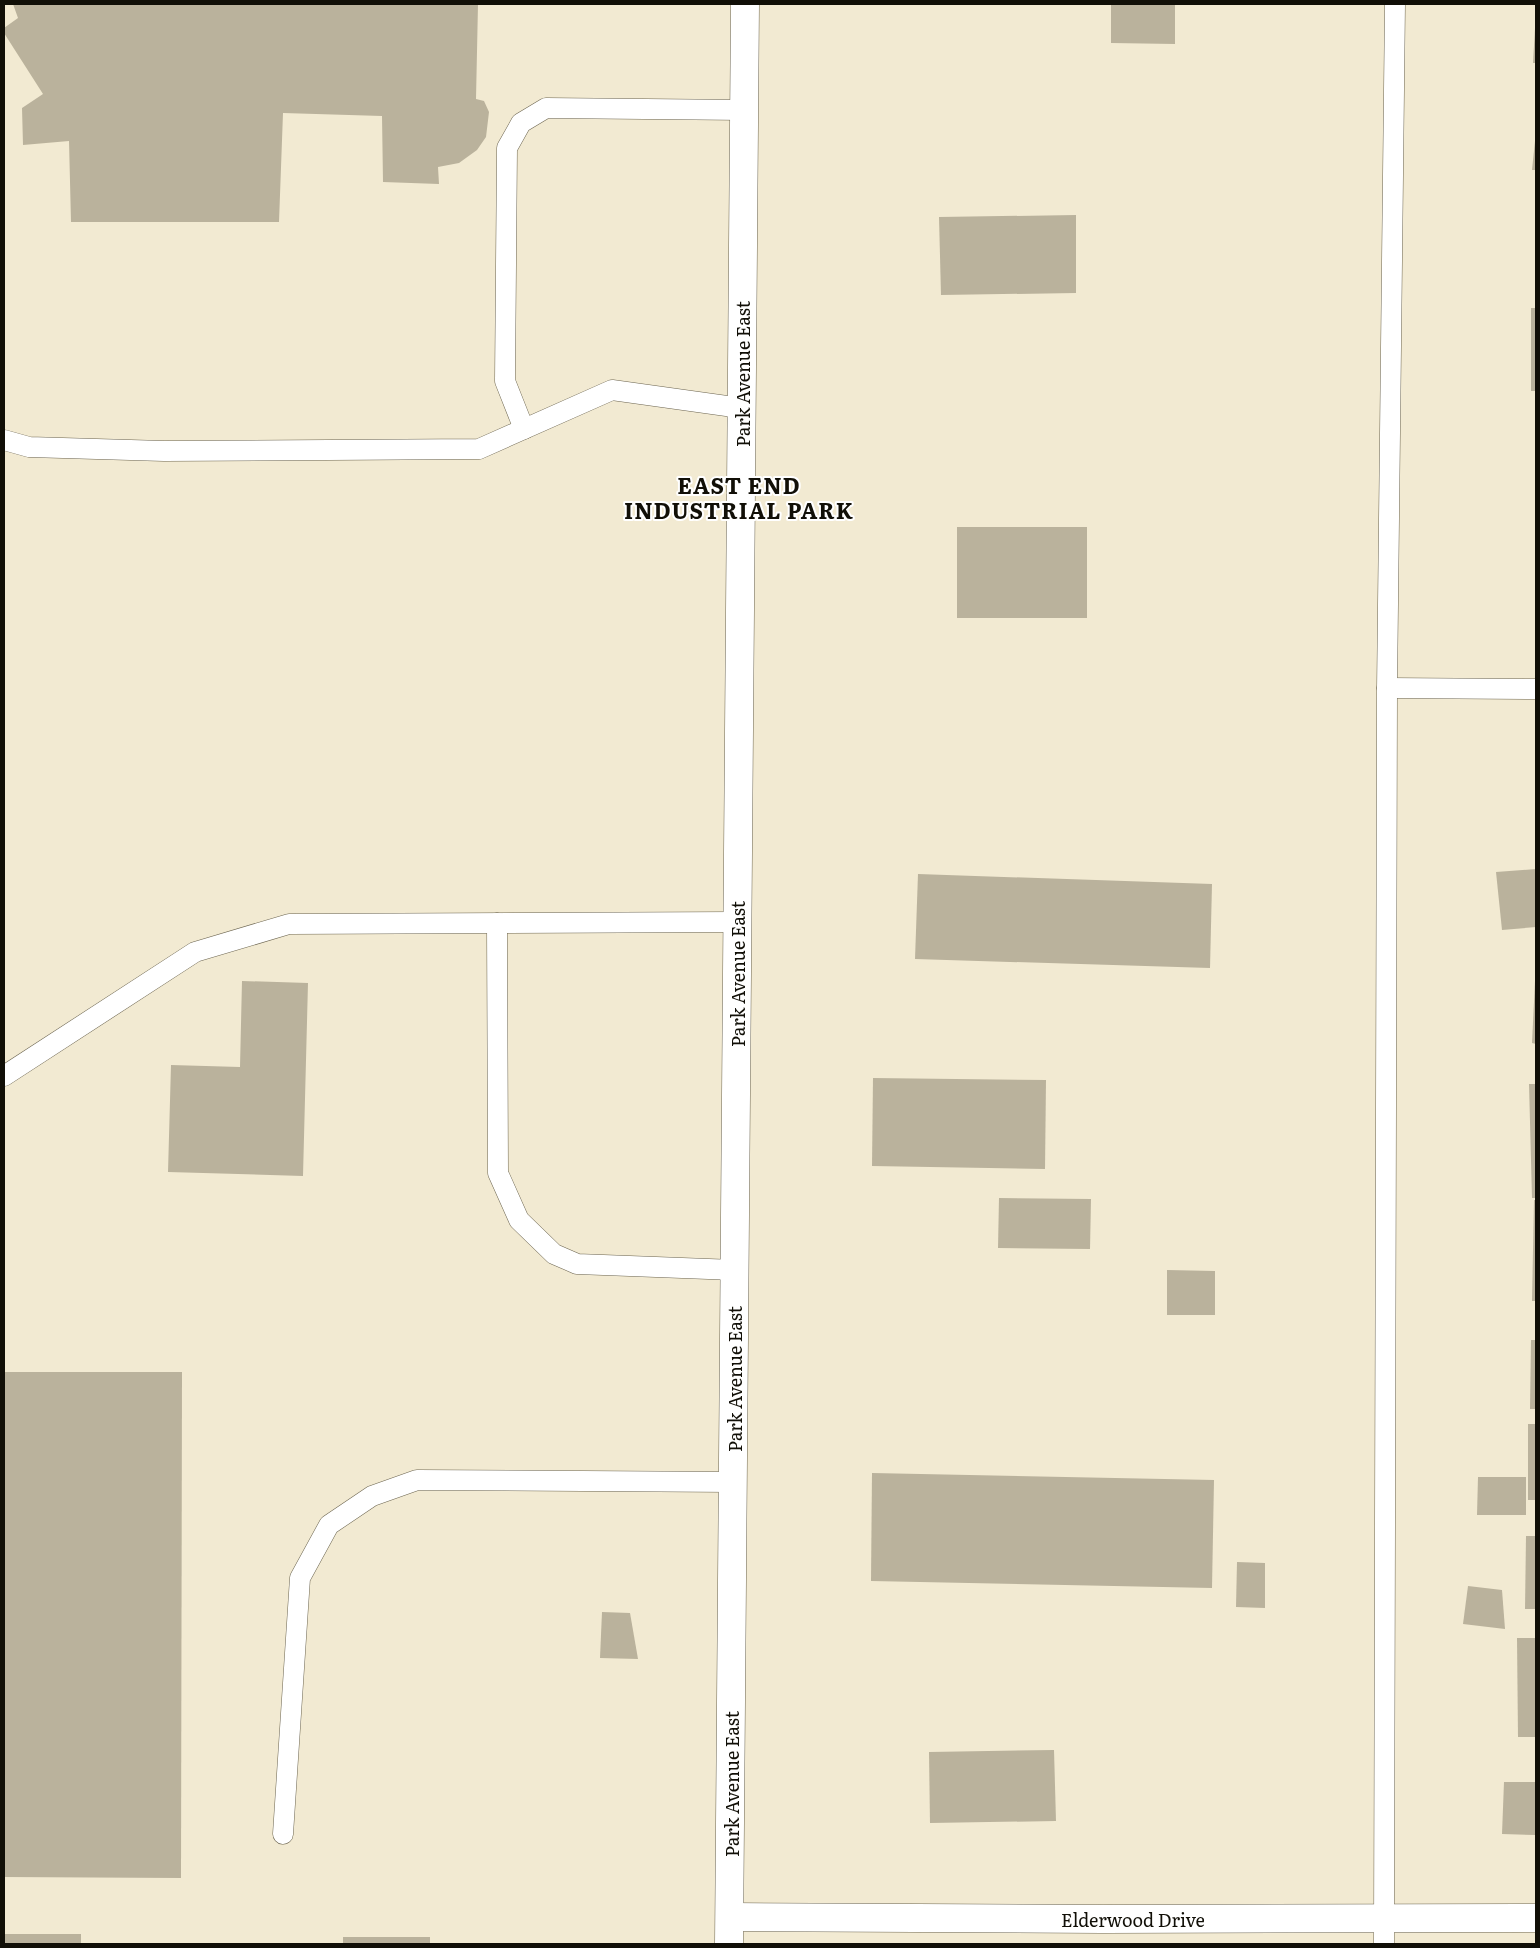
<svg xmlns="http://www.w3.org/2000/svg" width="1540" height="1948" font-family="Literata,serif">
  <style>
    .building { fill: #bab29c }
    .lines { fill: none; stroke-linecap: round; stroke-linejoin: round }
    .service-casing { stroke: #6c6550; stroke-width: 21 }
    .minor-casing { stroke: #6c6550; stroke-width: 29 }
    .tertiary-casing { stroke: #6c6550; stroke-width: 29 }
    .service { stroke: #fff; stroke-width: 20 }
    .minor { stroke: #fff; stroke-width: 28 }
    .tertiary { stroke: #fff; stroke-width: 28 }
    .labels { text-anchor: middle; dominant-baseline: central; stroke-width: 4; stroke-linejoin: round; paint-order: stroke }
    .street-label { font-size: 18px; fill: #110f07; stroke: #fff }
    .district-label { font-size: 22px; font-weight: bold; letter-spacing: 1px; fill: #110f07; stroke: #fff }
  </style>
  <rect width="100%" height="100%" fill="#f2ead2"/>
  <!-- building -->
  <g class="building">
    <path d="M13,4H478L476,99L484,101L489,112L486,137L477,150L459,163L438,167L439,184L383,182L382,116L283,113L279,222H71L69,141L23,145L22,108L43,94L4,33V28L18,18Z"/>
    <path d="M1111,4H1175V44L1111,43Z"/>
    <path d="M1535,28H1536V63H1533Z"/>
    <path d="M1535,141H1536V170H1532Z"/>
    <path d="M1076,215V293L941,295L939,217Z"/>
    <rect x="1531" y="308" width="5" height="83"/>
    <rect x="957" y="527" width="130" height="91"/>
    <path d="M1536,869V927L1502,930L1496,872Z"/>
    <path d="M918,874L1212,884L1210,968L915,959Z"/>
    <path d="M242,981L308,983L303,1176L168,1172L171,1065L240,1067Z"/>
    <path d="M1535,981H1536V1044L1532,1043Z"/>
    <path d="M873,1078L1046,1080L1045,1169L872,1166Z"/>
    <path d="M1529,1084H1536V1198H1532Z"/>
    <path d="M999,1198L1091,1199L1090,1249L998,1248Z"/>
    <path d="M1534,1200H1536V1301H1532Z"/>
    <path d="M1167,1270L1215,1271V1315H1167Z"/>
    <path d="M1531,1340H1536V1409H1530Z"/>
    <path d="M4,1372H182L181,1878L4,1877Z"/>
    <rect x="1528" y="1424" width="8" height="76"/>
    <path d="M872,1473L1214,1480L1212,1588L871,1581Z"/>
    <path d="M1478,1477H1526V1515H1477Z"/>
    <path d="M1526,1536H1536V1609H1525Z"/>
    <path d="M1237,1562L1265,1563V1608L1236,1607Z"/>
    <path d="M1468,1586L1502,1590L1505,1629L1463,1624Z"/>
    <path d="M602,1612L630,1613L638,1659L600,1658Z"/>
    <path d="M1517,1638H1536V1737H1518Z"/>
    <path d="M1054,1750L1056,1821L930,1823L929,1752Z"/>
    <path d="M1504,1782H1536V1835L1502,1834Z"/>
    <rect x="4" y="1934" width="77" height="10"/>
    <rect x="343" y="1937" width="87" height="7"/>
  </g>
  <g class="lines">
    <!-- service casing -->
    <g class="service-casing">
      <g id="service">
        <path d="M524,429L505,381L507,148L521,123L546,108L744,110"/>
        <path d="M4,440L29,447L164,451L479,449L612,390L741,408"/>
        <path d="M1387,688L1536,689"/>
        <path d="M497,923L498,1173L519,1220L554,1254L577,1264L735,1270"/>
        <path d="M4,1076L195,952L289,924L737,922"/>
        <path d="M283,1834L300,1578L329,1525L372,1496L417,1480L733,1482"/>
        <path d="M1384,1944L1387,690L1395,4"/>
      </g>
    </g>
    <!-- minor casing -->
    <g class="minor-casing">
      <path id="minor" d="M730,1917L1103,1919L1536,1918"/>
    </g>
    <!-- tertiary casing -->
    <g class="tertiary-casing">
      <path id="tertiary" d="M729,1944L745,4"/>
    </g>
    <!-- service -->
    <use href="#service" class="service"/>
    <!-- minor -->
    <use href="#minor" class="minor"/>
    <!-- tertiary -->
    <use href="#tertiary" class="tertiary"/>
  </g>
  <g class="labels">
    <!-- street labels -->
    <g class="street-label">
      <text transform="translate(742 374) rotate(-90)">Park Avenue East</text>
      <text transform="translate(737 974) rotate(-90)">Park Avenue East</text>
      <text transform="translate(734 1379) rotate(-90)">Park Avenue East</text>
      <text transform="translate(731 1784) rotate(-90)">Park Avenue East</text>
      <text x="1133" y="1919">Elderwood Drive</text>
    </g>
    <!-- district labels -->
    <g class="district-label">
      <text x="739" y="484">EAST END<tspan x="739" dy="25">INDUSTRIAL PARK</tspan></text>
    </g>
  </g>
  <!-- border -->
  <rect width="1540" height="1948" fill="none" stroke="#110f07" stroke-width="10"/>
</svg>
